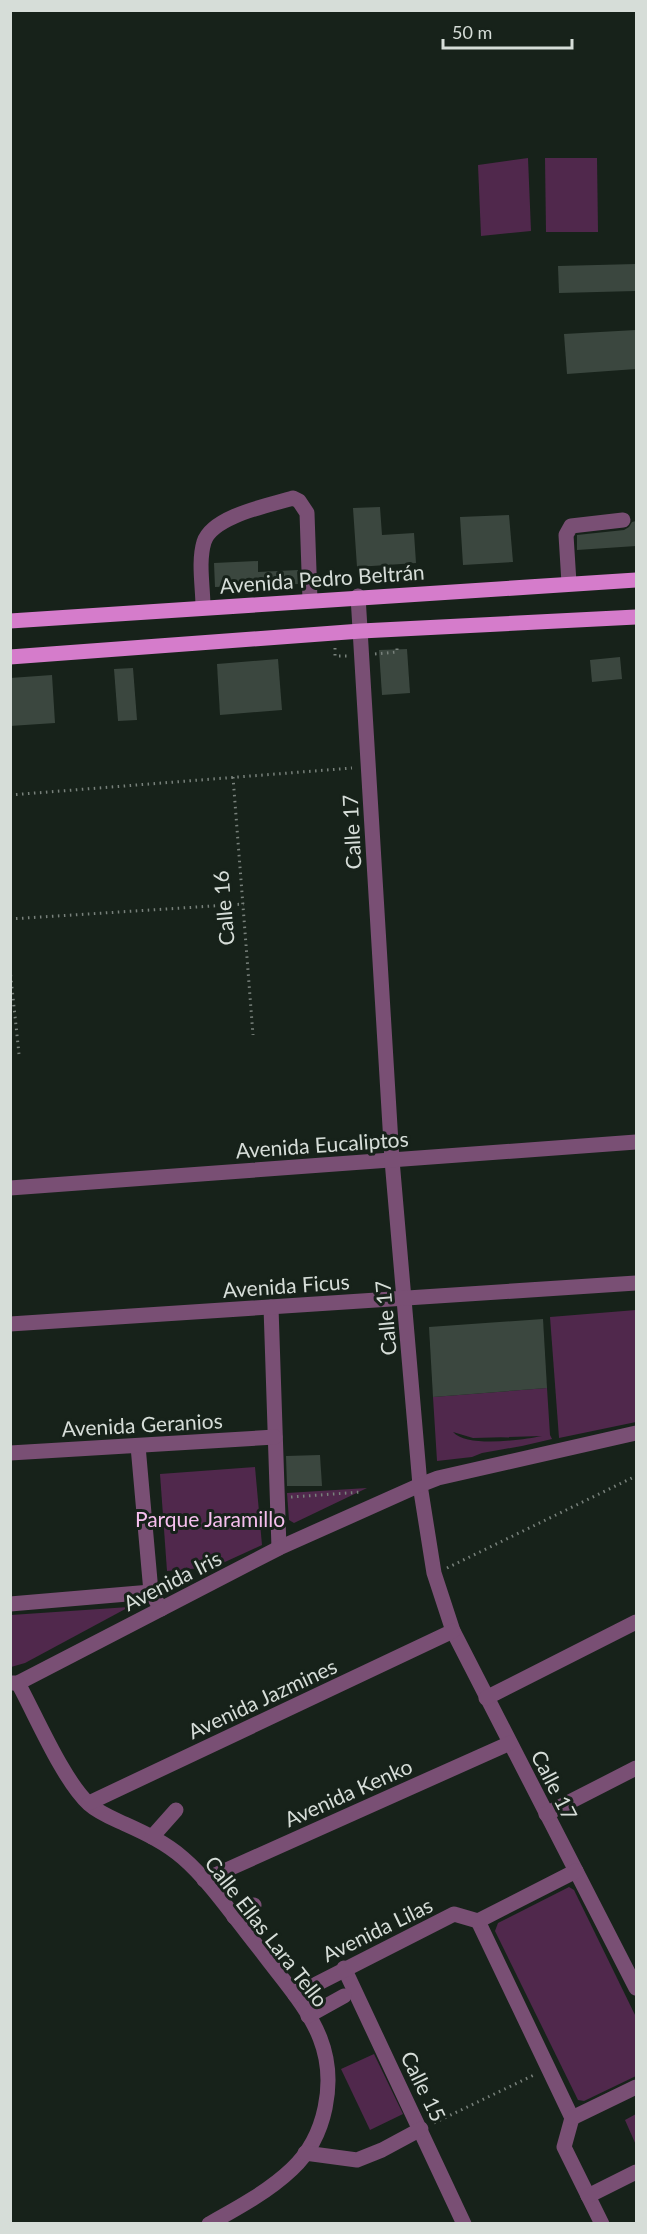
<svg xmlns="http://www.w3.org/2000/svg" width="647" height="2234" font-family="Lato,sans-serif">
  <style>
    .green { fill: #50284c; fill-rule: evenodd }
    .building { fill: #3b473f }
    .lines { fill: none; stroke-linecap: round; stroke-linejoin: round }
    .path { stroke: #78817b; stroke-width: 3; stroke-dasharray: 1.5 4.5; stroke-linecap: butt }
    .minor { stroke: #794f74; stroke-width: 15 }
    .major { stroke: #d57ccb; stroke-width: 15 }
    .labels { text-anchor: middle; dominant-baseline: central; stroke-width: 6; stroke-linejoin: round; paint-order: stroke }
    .street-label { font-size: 21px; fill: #d6ddd8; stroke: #17221a }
    .park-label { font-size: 21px; fill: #f6bfee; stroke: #17221a }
  </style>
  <rect width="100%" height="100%" fill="#17221a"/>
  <!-- green -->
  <g class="green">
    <path d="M528,158L531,231L481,236L478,165Z"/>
    <path d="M545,158H597L598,232H546Z"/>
    <path d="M636,1310V1422L559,1438L550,1317Z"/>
    <path d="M547,1388L550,1435L552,1439L522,1446L482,1453L472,1457L437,1461L433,1397ZM453,1432L473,1438L542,1436C522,1440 467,1448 453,1432Z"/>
    <path d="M255,1467L262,1545L214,1567L167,1571L160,1474Z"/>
    <path d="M367,1488L294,1523L289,1520L287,1493Z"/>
    <path d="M129,1607L25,1663L11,1667V1615Z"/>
    <path d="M569,1887L574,1890L636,2017V2076L584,2101L578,2100L495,1931L498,1923Z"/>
    <path d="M374,2054L403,2114L370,2130L341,2069Z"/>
    <path d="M636,2114V2145L625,2120Z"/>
  </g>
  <!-- building -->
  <g class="building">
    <path d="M636,264V291L559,293L558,266Z"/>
    <path d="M636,330V369L567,374L564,334Z"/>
    <path d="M380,507L382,535L414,533L416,563L357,567L353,508Z"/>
    <path d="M509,515L513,562L463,565L460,517Z"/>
    <path d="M636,521V546L577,550V535L624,530L629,527L632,522Z"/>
    <path d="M258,561V572L298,570L299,584L215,587L214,563Z"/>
    <path d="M407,649L410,693L382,695L379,650Z"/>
    <path d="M620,657L622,679L592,682L590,660Z"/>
    <path d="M278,659L282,710L220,715L217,664Z"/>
    <path d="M133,668L137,720L118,721L114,669Z"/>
    <path d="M52,675L55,723L10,726V678Z"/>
    <path d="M543,1319L547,1388L433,1397L429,1327Z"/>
    <path d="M320,1455L322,1486H287L286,1456Z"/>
  </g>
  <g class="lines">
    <!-- path -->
    <g class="path">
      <path d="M335,648V656H348"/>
      <path d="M375,654L397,652V645"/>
      <path d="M233,777L253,1035"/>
      <path d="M10,795L352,768"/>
      <path d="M10,919L244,904"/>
      <path d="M10,969L19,1054"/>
      <path d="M291,1497L362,1492"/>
      <path d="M447,1568L636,1476"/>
      <path d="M434,2123L536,2074"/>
    </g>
    <!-- minor -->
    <g class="minor">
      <path d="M569,583L566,535L571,526L623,520"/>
      <path d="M358,596L392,1160L420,1485L434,1573L453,1631L636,1988"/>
      <path d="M203,607C203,587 198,562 204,542C212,516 270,505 293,498L299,501L307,513L310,600"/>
      <path d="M10,1188L636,1142"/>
      <path d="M271,1307L279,1548"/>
      <path d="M10,1324L636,1283"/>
      <path d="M138,1446L151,1592L161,1609"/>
      <path d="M10,1453L275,1437"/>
      <path d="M10,1604L151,1592"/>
      <path d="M10,1683H18L279,1548L420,1485L438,1478L636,1433"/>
      <path d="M18,1683C36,1716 63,1780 89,1804C99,1813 112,1818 125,1824C145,1833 166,1843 183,1858C210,1881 239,1924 262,1952C282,1979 308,2007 320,2038C337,2081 326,2137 292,2169C269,2191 238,2208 209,2224"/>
      <path d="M486,1698L636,1622"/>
      <path d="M89,1803L453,1631"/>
      <path d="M546,1814L636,1768"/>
      <path d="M152,1837L176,1810"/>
      <path d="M204,1880L510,1743"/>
      <path d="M234,1917L254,1905"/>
      <path d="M478,1921L572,2118L564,2147L602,2224"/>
      <path d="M344,1968L464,2224"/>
      <path d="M295,1995L454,1914L478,1921L576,1871"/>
      <path d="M308,2016L344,1996"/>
      <path d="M572,2118L636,2087"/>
      <path d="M305,2153L357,2160L382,2150L421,2129"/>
      <path d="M588,2196L636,2172"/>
    </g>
    <!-- major -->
    <g class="major">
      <path d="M10,621L636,580"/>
      <path d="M10,657L361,631L636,617"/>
    </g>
  </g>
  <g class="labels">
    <!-- street labels -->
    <g class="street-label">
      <text transform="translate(322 578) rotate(-4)">Avenida Pedro Beltrán</text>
      <text transform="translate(351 832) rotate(-93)">Calle 17</text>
      <text transform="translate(223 908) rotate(-95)">Calle 16</text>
      <text transform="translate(322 1144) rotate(-4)">Avenida Eucaliptos</text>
      <text transform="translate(286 1285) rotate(-4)">Avenida Ficus</text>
      <text transform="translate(385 1318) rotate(-95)">Calle 17</text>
      <text transform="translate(142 1424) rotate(-3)">Avenida Geranios</text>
      <text transform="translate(172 1580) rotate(-27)">Avenida Iris</text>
      <text transform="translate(262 1698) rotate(-25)">Avenida Jazmines</text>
      <text transform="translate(555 1785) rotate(63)">Calle 17</text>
      <text transform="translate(348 1792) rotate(-24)">Avenida Kenko</text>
      <text transform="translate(377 1929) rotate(-26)">Avenida Lilas</text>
      <text transform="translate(267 1931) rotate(52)">Calle Ellas Lara Tello</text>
      <text transform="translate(424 2086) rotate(64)">Calle 15</text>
    </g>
    <!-- park labels -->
    <g class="park-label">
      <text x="210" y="1518">Parque Jaramillo</text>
    </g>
  </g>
  <!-- border -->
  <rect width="647" height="2234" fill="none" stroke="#d6ddd8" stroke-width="24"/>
  <!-- scale -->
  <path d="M443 39v9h129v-9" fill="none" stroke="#d6ddd8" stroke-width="3"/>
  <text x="452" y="39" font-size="18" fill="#d6ddd8" stroke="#17221a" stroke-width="4.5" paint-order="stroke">50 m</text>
</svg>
